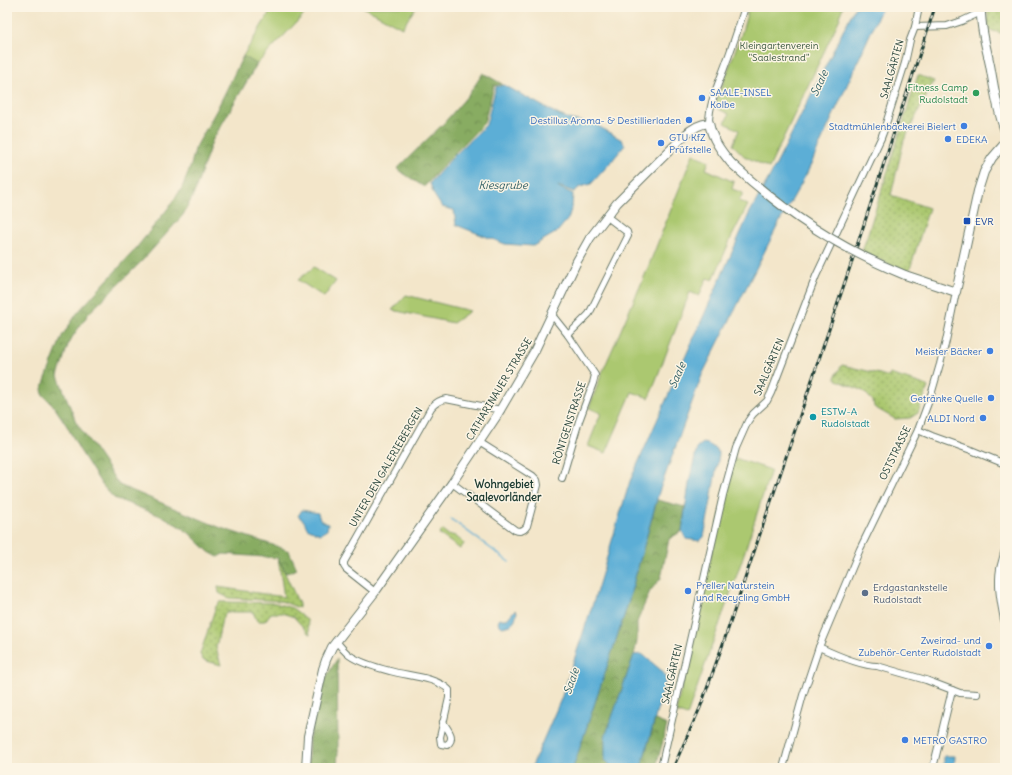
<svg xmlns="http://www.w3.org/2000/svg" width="1012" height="775" font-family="Delius,sans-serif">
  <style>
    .grass { fill: url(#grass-dots); stroke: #658252 }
    .forest { fill: url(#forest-crowns); stroke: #54744b }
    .green { fill: #abc86f; stroke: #658252 }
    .water { fill: #5baed6; stroke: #3d7685 }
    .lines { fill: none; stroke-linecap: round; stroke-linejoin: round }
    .stream { stroke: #5baed6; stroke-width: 1.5 }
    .minor-casing { stroke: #697868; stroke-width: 8 }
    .major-casing { stroke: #697868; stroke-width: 10 }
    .minor { stroke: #fff; stroke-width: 6 }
    .major { stroke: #fff; stroke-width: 8 }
    .rail-casing { stroke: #1f3d34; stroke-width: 3 }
    .rail { stroke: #fcf5e5; stroke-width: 1.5; stroke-dasharray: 4.5; stroke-linecap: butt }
    .major-bridge-casing { stroke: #697868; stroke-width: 10; stroke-linecap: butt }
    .major-bridge { stroke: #fff; stroke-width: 8 }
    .leisure-dot { fill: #2e9e5b; stroke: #fcf5e5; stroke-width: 1.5 }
    .shop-dot { fill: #3f7fe0; stroke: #fcf5e5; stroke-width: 1.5 }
    .transit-dot { fill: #1a4fb4; stroke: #fcf5e5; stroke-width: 1.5 }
    .culture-dot { fill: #0f9aa8; stroke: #fcf5e5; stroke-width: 1.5 }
    .service-dot { fill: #5c6f8a; stroke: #fcf5e5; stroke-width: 1.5 }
    .labels { text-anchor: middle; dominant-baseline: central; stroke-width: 3; stroke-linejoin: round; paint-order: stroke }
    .park-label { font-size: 10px; fill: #3b5940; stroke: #fcf5e5 }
    .street-label { font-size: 10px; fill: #1f3d34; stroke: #fcf5e5 }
    .leisure-label { font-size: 10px; fill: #27864d; stroke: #fcf5e5; text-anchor: end }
    .shop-label { font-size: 10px; fill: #366cbe; stroke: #fcf5e5; text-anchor: end }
    .transit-label { font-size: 10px; fill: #164399; stroke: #fcf5e5; text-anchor: start }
    .culture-label { font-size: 10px; fill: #0d838f; stroke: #fcf5e5; text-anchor: start }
    .service-label { font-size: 10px; fill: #4e5e75; stroke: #fcf5e5; text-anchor: start }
    .water-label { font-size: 11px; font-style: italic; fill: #315f65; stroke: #fcf5e5 }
    .neighbourhood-label { font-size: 11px; font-weight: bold; fill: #1f3d34; stroke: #fcf5e5 }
  </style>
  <defs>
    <pattern id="grass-dots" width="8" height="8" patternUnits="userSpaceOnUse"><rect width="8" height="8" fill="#abc86f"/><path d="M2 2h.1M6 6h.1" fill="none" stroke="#8ba45c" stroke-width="1.8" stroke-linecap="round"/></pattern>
    <pattern id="forest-crowns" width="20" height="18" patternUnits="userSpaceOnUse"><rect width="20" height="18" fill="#88ac62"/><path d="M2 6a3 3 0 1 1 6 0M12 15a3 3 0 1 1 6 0" fill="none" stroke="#6f8d52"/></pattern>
  </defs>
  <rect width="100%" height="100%" fill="#fcf5e5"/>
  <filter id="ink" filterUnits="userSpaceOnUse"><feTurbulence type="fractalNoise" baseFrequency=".025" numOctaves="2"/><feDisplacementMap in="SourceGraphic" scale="8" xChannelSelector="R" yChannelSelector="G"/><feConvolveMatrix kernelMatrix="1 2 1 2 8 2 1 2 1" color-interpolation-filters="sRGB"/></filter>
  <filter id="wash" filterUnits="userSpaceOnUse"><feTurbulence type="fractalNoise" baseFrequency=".012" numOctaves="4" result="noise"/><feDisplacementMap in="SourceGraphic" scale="16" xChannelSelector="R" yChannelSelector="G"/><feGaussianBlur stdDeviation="0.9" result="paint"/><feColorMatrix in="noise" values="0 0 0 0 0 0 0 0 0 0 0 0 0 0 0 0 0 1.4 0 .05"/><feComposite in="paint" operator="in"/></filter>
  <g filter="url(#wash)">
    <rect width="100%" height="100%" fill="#f3e6ca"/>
    <!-- grass -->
    <g class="grass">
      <path d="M987,7H1005V34L989,30Z"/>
      <path d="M918,75L934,81L904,140L891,195L929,208L910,269L906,272L862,252Z"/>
      <path d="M842,365L880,374L889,377L890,374L925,385L928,387L918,413L910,418L895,419L874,407L873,401L863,391L837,380L835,377Z"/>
      <path d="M278,558L299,604V608L281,601L229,598L219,593L218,587L284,597Z"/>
      <path d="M220,602H228L275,603L285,606L292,608L300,614L307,620L310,635L294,617L282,613H271L265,621H257L253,612H227L222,619L216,648L221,665L203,660L200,654L216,606Z"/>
    </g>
    <!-- forest -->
    <g class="forest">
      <path d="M243,56L257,64L212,141L194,194L183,215L143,260L89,313L69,342L58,376L76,422L119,485L221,528L279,547L289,551L297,569L286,573L278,558L223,554L218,557L209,552L188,532L166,518L114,498L102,485L79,449L67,426L53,405L43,395L42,389L62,336L78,312L133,252L169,207L182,188L191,165L195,149L217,109Z"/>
      <path d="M483,73L502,84L494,86L484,123L453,155L424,187L397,169L444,123L469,94Z"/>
      <path d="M657,500L685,507L682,531L669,539L661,578L650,591L637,622V641L634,655L605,737V760L613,768H573L626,610Z"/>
      <path d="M337,659L338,750L337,768H308L309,739L320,687Z"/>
      <path d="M655,720L667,725L656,768H641Z"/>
    </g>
    <!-- green -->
    <g class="green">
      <path d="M273,7H311L257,64L243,56Z"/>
      <path d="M363,7H416L402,28Z"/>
      <path d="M749,7H843L839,17L840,18L769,168L744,156L733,145L739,130L725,123L729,114L714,107L741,35Z"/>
      <path d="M693,154L709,161L706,169L734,182L732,189L743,193L739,201L748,205L731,238L713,280L707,278L699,296L690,292L649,398L632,392L606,453L588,446L601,413L589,408L602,373L645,275Z"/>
      <path d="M314,267L336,281L324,297L298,280Z"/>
      <path d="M406,295L470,311L453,323L392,310Z"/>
      <path d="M735,458L771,470L742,560L687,716L676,712L727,484Z"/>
      <path d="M442,530L450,536L451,534L453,536L454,535L463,542L464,544L460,549L439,534Z"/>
    </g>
    <!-- water -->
    <g class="water">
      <path d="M855,7H882L858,61L807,173L780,221L702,375L659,492L626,610L573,768H562L560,764L551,768H531L561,699L594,600L630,481L749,214L776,165Z"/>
      <path d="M504,85L559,115L572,120L595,124L622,140L625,145L611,162L591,184L580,187L574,192L558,186V187L573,194L572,206L568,219L557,232L533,246L505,244L456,225L454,210L442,207L434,195L430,183L454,156L486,125L496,87Z"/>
      <path d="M703,443L708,444L716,449L719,454L713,488L711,501L704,537L700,541L686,539L682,531L690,477L697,448Z"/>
      <path d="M302,510L318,513L320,520L328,524L327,530L320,534L307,528L304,521L298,516Z"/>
      <path d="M515,610L517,612L515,619L511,625L502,627L498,623L499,620L500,619H507Z"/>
      <path d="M642,654L662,671L666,679L641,768H613L605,760V737L634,655Z"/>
      <path d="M944,756H955L954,768H944Z"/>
    </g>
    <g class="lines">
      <!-- stream -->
      <path class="stream" d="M451,519L509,562"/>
    </g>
  </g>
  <g filter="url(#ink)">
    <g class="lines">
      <!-- minor casing -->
      <g class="minor-casing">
        <g id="minor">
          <path d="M915,27L919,7"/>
          <path d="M709,123C709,102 719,83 726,63C733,45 739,26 745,7"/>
          <path d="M552,315L568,335L595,375L593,383L579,421L562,478"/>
          <path d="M568,335L589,314L628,236L627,232L606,216"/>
          <path d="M918,430L932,436L971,450L1005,464"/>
          <path d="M452,483L515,530C520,532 524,531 527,526L538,485L537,480L533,476L479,442"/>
          <path d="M375,592L346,569L344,566V562L431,408C435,403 439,400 446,399L501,410"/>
          <path d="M336,641C340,646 344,651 349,655C359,662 378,668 390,671C407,676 437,677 449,690V698L440,737L441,744L447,745C456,738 448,730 443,722"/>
          <path d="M819,647C834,654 860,666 877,666L926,680L960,693L977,694"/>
          <path d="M661,768L723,495L736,448L748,421L753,414L767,401L771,393L816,276L881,138L884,130L905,63L910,40L915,27L947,26L962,21L981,12"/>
          <path d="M783,768L803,695L819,647L860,549L918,430L931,395L940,364L946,341L956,292"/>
          <path d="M933,768L952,690"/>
        </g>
      </g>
      <!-- major casing -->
      <g class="major-casing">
        <g id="major">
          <path d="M981,7C980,26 986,46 990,65C994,87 997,110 1005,131"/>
          <path d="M905,275L956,292L978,191L984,172L992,158L1005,143"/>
          <path d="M1005,553C1004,559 1002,564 1001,569C998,586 1002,603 1005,620"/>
          <path d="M306,768L308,736L323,669L326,660L332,647L375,592L452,483L496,417L534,352L577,261L590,238L617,203L684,136C691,129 698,124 709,123C712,139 721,151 731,163"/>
        </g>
      </g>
      <!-- minor -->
      <use href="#minor" class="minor"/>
      <!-- major -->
      <use href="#major" class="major"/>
      <!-- rail casing -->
      <g class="rail-casing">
        <path id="rail" d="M673,768L700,708L724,641L851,264L935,7"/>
      </g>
      <!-- rail -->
      <use href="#rail" class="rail"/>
      <!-- major-bridge casing -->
      <g class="major-bridge-casing">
        <path id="major-bridge" d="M731,163C784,212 838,248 905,275"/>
      </g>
      <!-- major-bridge -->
      <use href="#major-bridge" class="major-bridge"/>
    </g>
  </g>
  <!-- markers -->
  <circle class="leisure-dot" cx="976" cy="93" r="4"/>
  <g class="shop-dot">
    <circle cx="702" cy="98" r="4"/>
    <circle cx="689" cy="120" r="4"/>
    <circle cx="964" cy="126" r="4"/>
    <circle cx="948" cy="139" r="4"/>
    <circle cx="661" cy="143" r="4"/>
    <circle cx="990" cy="351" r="4"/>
    <circle cx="991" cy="398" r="4"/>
    <circle cx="983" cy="418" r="4"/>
    <circle cx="688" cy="591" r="4"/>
    <circle cx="989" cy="646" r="4"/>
    <circle cx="905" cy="740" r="4"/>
  </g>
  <rect class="transit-dot" x="963" y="217" width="8" height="8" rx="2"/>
  <circle class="culture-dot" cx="813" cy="417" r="4"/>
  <circle class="service-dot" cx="865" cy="593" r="4"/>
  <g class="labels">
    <!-- park labels -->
    <g class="park-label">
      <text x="779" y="45">Kleingartenverein<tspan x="779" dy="12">"Saalestrand"</tspan></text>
    </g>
    <!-- street labels -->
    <g class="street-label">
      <text transform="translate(892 69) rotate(-74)">SAALGÄRTEN</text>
      <text transform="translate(769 367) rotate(-67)">SAALGÄRTEN</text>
      <text transform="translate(499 389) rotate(-59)">CATHARINAUER STRASSE</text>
      <text transform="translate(569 423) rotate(-72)">RÖNTGENSTRASSE</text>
      <text transform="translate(895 453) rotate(-64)">OSTSTRASSE</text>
      <text transform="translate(386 467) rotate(-60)">UNTER DEN GALERIEBERGEN</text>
      <text transform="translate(672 674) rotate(-77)">SAALGÄRTEN</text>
    </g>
    <!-- leisure labels -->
    <g class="leisure-label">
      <text x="968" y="87">Fitness Camp<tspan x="968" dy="12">Rudolstadt</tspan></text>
    </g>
    <!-- shop labels -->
    <g class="shop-label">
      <text x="710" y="92" text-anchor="start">SAALE-INSEL<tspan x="710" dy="12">Kolbe</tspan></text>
      <text x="681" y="120">Destillus Aroma- &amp; Destillierladen</text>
      <text x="956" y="126">Stadtmühlenbäckerei Bielert</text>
      <text x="669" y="137" text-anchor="start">GTU KfZ<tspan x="669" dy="12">Prüfstelle</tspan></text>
      <text x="956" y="139" text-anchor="start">EDEKA</text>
      <text x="982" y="351">Meister Bäcker</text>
      <text x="983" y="398">Getränke Quelle</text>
      <text x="975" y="418">ALDI Nord</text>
      <text x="696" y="585" text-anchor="start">Preller Naturstein<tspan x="696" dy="12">und Recycling GmbH</tspan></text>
      <text x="981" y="640">Zweirad- und<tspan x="981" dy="12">Zubehör-Center Rudolstadt</tspan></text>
      <text x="913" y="740" text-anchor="start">METRO GASTRO</text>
    </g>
    <!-- transit labels -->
    <g class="transit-label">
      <text x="975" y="221">EVR</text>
    </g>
    <!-- culture labels -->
    <g class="culture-label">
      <text x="821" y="411">ESTW-A<tspan x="821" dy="12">Rudolstadt</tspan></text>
    </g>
    <!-- service labels -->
    <g class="service-label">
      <text x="873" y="587">Erdgastankstelle<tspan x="873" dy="12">Rudolstadt</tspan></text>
    </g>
    <!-- water labels -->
    <g class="water-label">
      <text transform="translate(819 83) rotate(-65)">Saale</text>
      <text x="503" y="185">Kiesgrube</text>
      <text transform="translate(677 375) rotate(-67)">Saale</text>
      <text transform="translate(571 681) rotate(-71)">Saale</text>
    </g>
    <!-- neighbourhood labels -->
    <g class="neighbourhood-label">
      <text x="504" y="484">Wohngebiet<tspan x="504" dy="13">Saalevorländer</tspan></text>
    </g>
  </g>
  <!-- margin -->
  <rect width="1012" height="775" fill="none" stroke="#fcf5e5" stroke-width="24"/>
</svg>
